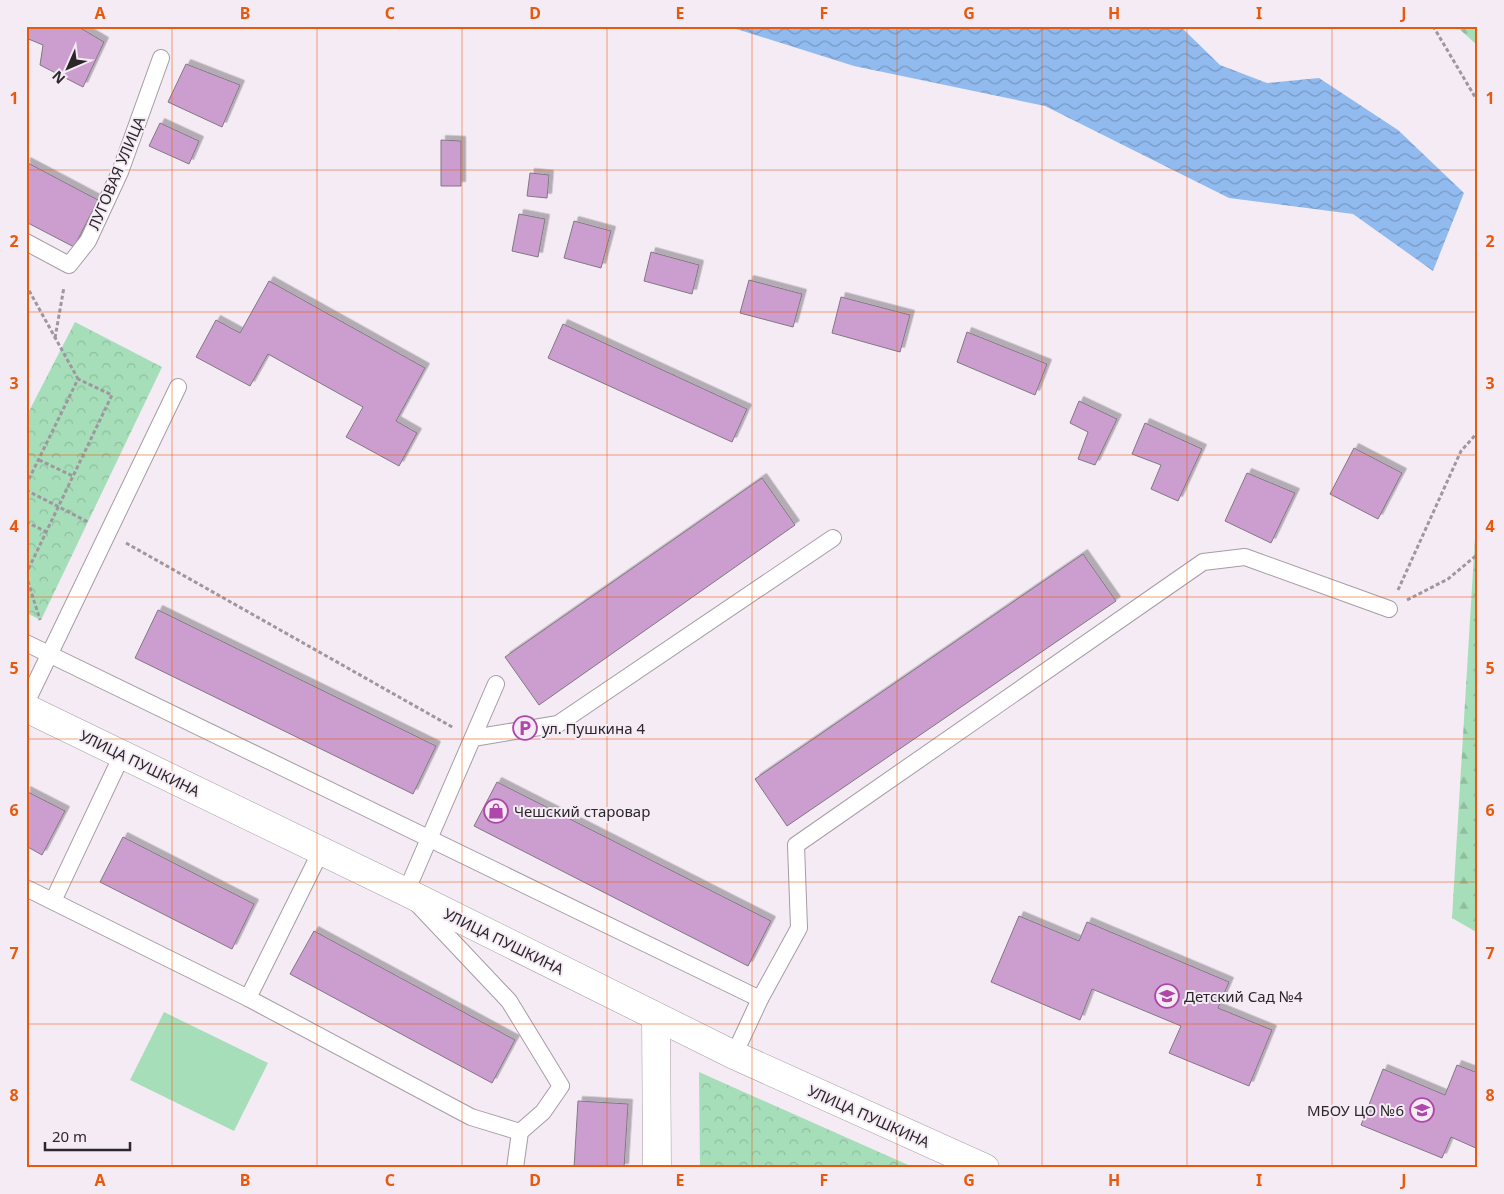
<svg xmlns="http://www.w3.org/2000/svg" width="1504" height="1194" font-family="'Noto Sans',sans-serif">
  <style>
    .forest { fill: url(#forest-firs) }
    .park { fill: url(#park-crowns) }
    .pitch { fill: #a6deb9 }
    .water { fill: url(#water-waves) }
    .building { fill: #cc9ed0; stroke: #807881; filter: url(#shadow) }
    .lines { fill: none; stroke-linecap: round; stroke-linejoin: round }
    .lane-casing { stroke: #a59ca5; stroke-width: 18 }
    .street-casing { stroke: #a59ca5; stroke-width: 29 }
    .path { stroke: #9f979f; stroke-width: 3; stroke-dasharray: 4 2.5; stroke-linecap: butt }
    .lane { stroke: #fff; stroke-width: 16 }
    .street { stroke: #fff; stroke-width: 28 }
    .grid { fill: none; stroke: #e8590c; stroke-width: 1; stroke-opacity: 0.55 }
    .labels { text-anchor: middle; dominant-baseline: central; stroke-width: 4; stroke-linejoin: round; paint-order: stroke }
    .street-label { font-size: 15px; fill: #2b272b; stroke: #f5ebf5 }
    .poi-label { font-size: 15px; fill: #2b272b; stroke: #f5ebf5; text-anchor: start }
    .neatline { fill: none; stroke: #e8590c; stroke-width: 2 }
    .grid-label { font-size: 16px; text-anchor: middle; font-weight: bold; fill: #e8590c }
  </style>
  <defs>
    <pattern id="forest-firs" width="22" height="20" patternUnits="userSpaceOnUse" patternTransform="scale(1.25)"><rect width="22" height="20" fill="#a6deb9"/><path d="M5 1l3.5 6h-7zM16 11l3.5 6h-7z" fill="#8fbe9f"/></pattern>
    <pattern id="park-crowns" width="20" height="18" patternUnits="userSpaceOnUse" patternTransform="scale(1.25)"><rect width="20" height="18" fill="#a6deb9"/><path d="M2 6a3 3 0 1 1 6 0M12 15a3 3 0 1 1 6 0" fill="none" stroke="#8fbe9f"/></pattern>
    <pattern id="water-waves" width="16" height="10" patternUnits="userSpaceOnUse" patternTransform="scale(1.25)"><rect width="16" height="10" fill="#91bbef"/><path d="M0 5q4-4 8 0t8 0" fill="none" stroke="#7798c2"/></pattern>
    <filter id="shadow"><feDropShadow dx="4.5" dy="-4.5" stdDeviation="0" flood-color="#0004"/></filter>
  </defs>
  <rect width="100%" height="100%" fill="#f5ebf5"/>
  <!-- forest -->
  <g class="forest">
    <path d="M1456,26H1478V46Z"/>
    <path d="M1478,488V933L1452,918Z"/>
  </g>
  <!-- park -->
  <g class="park">
    <path d="M75,322L162,367L41,620L26,613V417Z"/>
    <path d="M699,1072L915,1168H700Z"/>
  </g>
  <!-- pitch -->
  <path class="pitch" d="M164,1012L268,1063L234,1131L130,1080Z"/>
  <!-- water -->
  <path class="water" d="M727,26H1180L1220,65L1267,83L1319,78L1398,130L1464,193L1433,271L1353,214L1229,198L1045,106L854,66Z"/>
  <!-- building -->
  <g class="building">
    <path d="M26,26H77L104,42L83,87L40,65L43,45L26,38Z"/>
    <path d="M186,64L240,85L222,127L168,102Z"/>
    <path d="M160,123L199,141L189,164L149,146Z"/>
    <path d="M441,140L461,141V186H441Z"/>
    <path d="M26,162L98,200L74,247L26,222Z"/>
    <path d="M530,173L549,175L547,198L527,196Z"/>
    <path d="M519,214L545,219L538,257L512,251Z"/>
    <path d="M574,221L611,231L601,268L564,258Z"/>
    <path d="M651,252L699,265L692,294L644,281Z"/>
    <path d="M749,280L802,294L793,327L740,313Z"/>
    <path d="M269,281L425,368L396,421L417,433L399,466L346,437L363,407L268,354L250,386L196,357L216,320L240,333Z"/>
    <path d="M841,297L910,315L900,352L832,333Z"/>
    <path d="M563,324L747,409L732,442L548,358Z"/>
    <path d="M967,332L1047,364L1035,395L957,362Z"/>
    <path d="M1079,401L1117,419L1095,465L1078,459L1088,432L1070,423Z"/>
    <path d="M1145,423L1202,449L1178,501L1151,489L1161,465L1132,454Z"/>
    <path d="M1354,448L1402,473L1378,519L1330,494Z"/>
    <path d="M1247,473L1295,493L1271,543L1225,521Z"/>
    <path d="M762,478L795,525L539,705L505,657Z"/>
    <path d="M1083,554L1116,601L787,826L755,779Z"/>
    <path d="M158,610L436,746L413,794L135,658Z"/>
    <path d="M497,782L771,921L748,966L474,826Z"/>
    <path d="M26,791L65,811L42,855L26,846Z"/>
    <path d="M123,837L254,904L232,949L100,882Z"/>
    <path d="M1019,916L1079,941L1087,922L1229,982L1218,1008L1272,1030L1249,1086L1169,1053L1181,1026L1092,989L1080,1020L991,982Z"/>
    <path d="M314,931L515,1040L492,1083L290,974Z"/>
    <path d="M1457,1065L1478,1073V1149L1451,1137L1442,1158L1361,1125L1383,1069L1445,1095Z"/>
    <path d="M578,1101L628,1104L624,1168H574Z"/>
  </g>
  <g class="lines">
    <!-- lane casing -->
    <g class="lane-casing">
      <g id="lane">
        <path d="M26,242L69,265L88,241L120,172L161,58"/>
        <path d="M26,643L760,999L734,1055"/>
        <path d="M496,684L406,892L509,1001L561,1086L543,1112L520,1132L515,1168"/>
        <path d="M26,703L178,387"/>
        <path d="M473,738L558,724L833,538"/>
        <path d="M26,888L248,998L471,1117L520,1132"/>
        <path d="M53,901L122,755"/>
        <path d="M248,998L321,851"/>
        <path d="M760,999L799,928L796,845L1203,562L1245,557L1389,609"/>
      </g>
    </g>
    <!-- street casing -->
    <g class="street-casing">
      <g id="street">
        <path d="M26,708L406,892L734,1055L985,1168"/>
        <path d="M656,1017L657,1168"/>
      </g>
    </g>
    <!-- path -->
    <g class="path">
      <path d="M1433,26L1478,102"/>
      <path d="M26,285L78,379"/>
      <path d="M55,338L64,287"/>
      <path d="M39,460L73,476"/>
      <path d="M26,485L78,379L112,395L26,574"/>
      <path d="M26,490L88,522"/>
      <path d="M26,522L47,532"/>
      <path d="M126,543L454,728"/>
      <path d="M26,575L40,620"/>
      <path d="M1398,590L1461,451L1478,432"/>
      <path d="M1407,600L1448,579L1478,554"/>
    </g>
    <!-- lane -->
    <use href="#lane" class="lane"/>
    <!-- street -->
    <use href="#street" class="street"/>
  </g>
  <!-- grid -->
  <path class="grid" d="M172,26V1168M317,26V1168M462,26V1168M607,26V1168M752,26V1168M897,26V1168M1042,26V1168M1187,26V1168M1332,26V1168M26,170H1478M26,312H1478M26,455H1478M26,597H1478M26,739H1478M26,882H1478M26,1024H1478"/>
  <!-- icons -->
  <defs>
    <g id="parking-ring" transform="scale(1.25)"><circle r="9.5" fill="#f5ebf5" stroke="#af46a9" stroke-width="1.5"/><path d="M-3.5-5.5H1a3.5 3.5 0 0 1 0 7H-1V5.5H-3.5ZM-1-3.4V-.6H.8a1.4 1.4 0 0 0 0-2.8Z" fill="#af46a9"/></g>
    <g id="shop-ring" transform="scale(1.25)"><circle r="9.5" fill="#f5ebf5" stroke="#af46a9" stroke-width="1.5"/><path d="M-5-2.5h2.3a2.7 3.5 0 0 1 5.4 0H5L5.5 6h-11ZM-1.5-2.5h3a1.5 2.3 0 0 0-3 0Z" fill="#af46a9"/></g>
    <g id="school-ring" transform="scale(1.25)"><circle r="9.5" fill="#f5ebf5" stroke="#af46a9" stroke-width="1.5"/><path d="M0-5L7-2L0 1L-7-2ZM-4 1L0 2.5L4 1V4Q0 6-4 4Z" fill="#af46a9"/></g>
  </defs>
  <g fill-rule="evenodd">
    <use href="#parking-ring" x="525" y="728"/>
    <use href="#shop-ring" x="496" y="811"/>
    <use href="#school-ring" x="1167" y="996"/>
    <use href="#school-ring" x="1422" y="1110"/>
  </g>
  <g class="labels">
    <!-- street labels -->
    <g class="street-label">
      <text transform="translate(116 173) rotate(-67)">ЛУГОВАЯ УЛИЦА</text>
      <text transform="translate(140 763) rotate(26)">УЛИЦА ПУШКИНА</text>
      <text transform="translate(504 941) rotate(26)">УЛИЦА ПУШКИНА</text>
      <text transform="translate(869 1116) rotate(24)">УЛИЦА ПУШКИНА</text>
    </g>
    <!-- poi labels -->
    <g class="poi-label">
      <text x="542" y="728">ул. Пушкина 4</text>
      <text x="514" y="811">Чешский старовар</text>
      <text x="1184" y="996">Детский Сад №4</text>
      <text x="1404" y="1110" text-anchor="end">МБОУ ЦО №6</text>
    </g>
  </g>
  <!-- border -->
  <rect width="1504" height="1194" fill="none" stroke="#f5ebf5" stroke-width="55"/>
  <!-- north arrow -->
  <g transform="translate(68 68) rotate(225)" stroke="#f5ebf5" stroke-width="4" paint-order="stroke">
  <path d="M0-4L9 19L0 12L-9 19Z" fill="#2b272b"/>
  <text y="-8" font-size="14" font-weight="bold" text-anchor="middle" fill="#2b272b">N</text>
  </g>
  <!-- scale -->
  <path d="M45 1142v8h85v-8" fill="none" stroke="#2b272b" stroke-width="2.5"/>
  <text x="52" y="1142" font-size="15" fill="#2b272b" stroke="#f5ebf5" stroke-width="4" paint-order="stroke">20 m</text>
  <rect x="28" y="28" width="1448" height="1138" class="neatline"/>
  <g class="grid-label">
    <text x="100" y="19">A</text>
    <text x="245" y="19">B</text>
    <text x="390" y="19">C</text>
    <text x="535" y="19">D</text>
    <text x="680" y="19">E</text>
    <text x="824" y="19">F</text>
    <text x="969" y="19">G</text>
    <text x="1114" y="19">H</text>
    <text x="1259" y="19">I</text>
    <text x="1404" y="19">J</text>
    <text x="14" y="104">1</text>
    <text x="1490" y="104">1</text>
    <text x="14" y="247">2</text>
    <text x="1490" y="247">2</text>
    <text x="14" y="389">3</text>
    <text x="1490" y="389">3</text>
    <text x="14" y="532">4</text>
    <text x="1490" y="532">4</text>
    <text x="14" y="674">5</text>
    <text x="1490" y="674">5</text>
    <text x="14" y="816">6</text>
    <text x="1490" y="816">6</text>
    <text x="14" y="959">7</text>
    <text x="1490" y="959">7</text>
    <text x="14" y="1101">8</text>
    <text x="1490" y="1101">8</text>
    <text x="100" y="1186">A</text>
    <text x="245" y="1186">B</text>
    <text x="390" y="1186">C</text>
    <text x="535" y="1186">D</text>
    <text x="680" y="1186">E</text>
    <text x="824" y="1186">F</text>
    <text x="969" y="1186">G</text>
    <text x="1114" y="1186">H</text>
    <text x="1259" y="1186">I</text>
    <text x="1404" y="1186">J</text>
  </g>
</svg>
